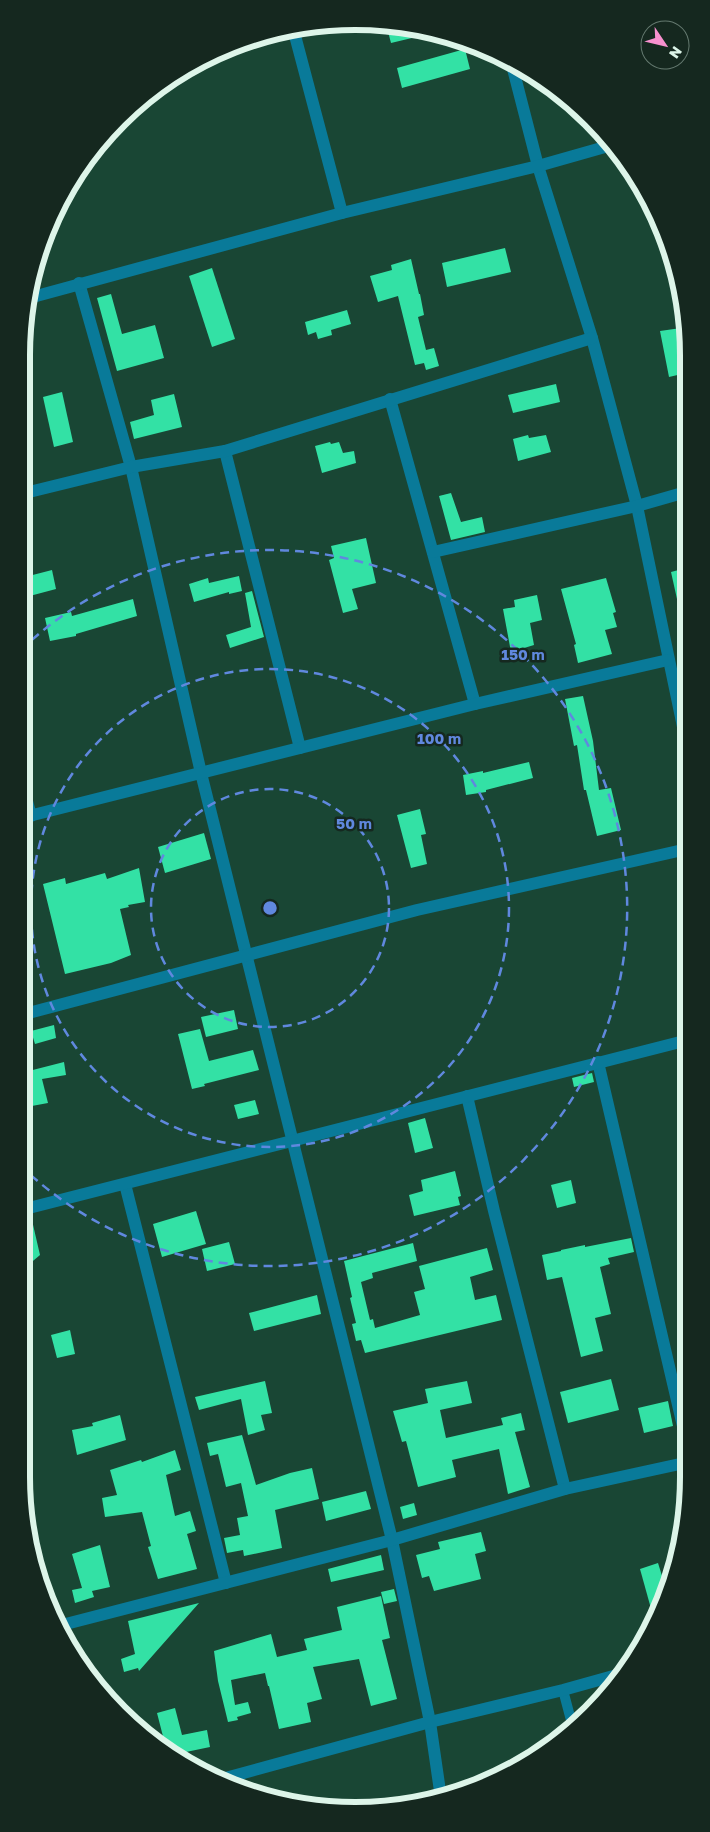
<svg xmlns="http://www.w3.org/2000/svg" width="710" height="1832" font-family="'Golos Text',sans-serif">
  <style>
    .building { fill: #33e1a5 }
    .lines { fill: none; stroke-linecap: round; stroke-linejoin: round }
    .lane { stroke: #097a99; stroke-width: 10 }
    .street { stroke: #097a99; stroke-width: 12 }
    .ring { fill: none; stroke: #6088de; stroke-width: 2.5; stroke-dasharray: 9 6 }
    .rim { fill: none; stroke: #ddf5e9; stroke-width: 6 }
    .centre { fill: #6088de; stroke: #15281f; stroke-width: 2.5 }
    .ring-label { font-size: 15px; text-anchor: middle; font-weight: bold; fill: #6088de; stroke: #15281f; stroke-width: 5; stroke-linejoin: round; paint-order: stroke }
  </style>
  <rect width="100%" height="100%" fill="#194634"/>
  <!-- building -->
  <g class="building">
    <path d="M386,24L437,32L391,43Z"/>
    <path d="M465,49L470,69L402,88L397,68Z"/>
    <path d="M505,248L511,272L447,287L442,263Z"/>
    <path d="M411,259L419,294H420L424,315L418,317L426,350L434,348L439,366L426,370L424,363L415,365L398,296L378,302L370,276L392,270L391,265Z"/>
    <path d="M212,268L235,339L212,347L189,276Z"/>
    <path d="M111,294L122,334L155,325L164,358L117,371L97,298Z"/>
    <path d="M347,310L351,324L331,330L332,335L318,339L316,332L308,335L305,322Z"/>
    <path d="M681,328L685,351H686V373L669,377L660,331Z"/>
    <path d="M556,384L560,402L513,413L508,395Z"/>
    <path d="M62,392L73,442L54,447L43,397Z"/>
    <path d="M174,394L182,427L134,439L130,422L154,415L151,400Z"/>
    <path d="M528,435L529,438L546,435L551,452L518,461L513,439Z"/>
    <path d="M330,442L331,444L339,442L343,453L354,451L356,463L322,473L315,446Z"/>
    <path d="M451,493L461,522L482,517L485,532L451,540L439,496Z"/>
    <path d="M366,538L376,583L352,589L358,609L343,613L329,560L334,558L331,546Z"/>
    <path d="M686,568L687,617H681L671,572Z"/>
    <path d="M52,570L56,589L26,597L21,578Z"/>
    <path d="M239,576L242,591L229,594V592L194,602L189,584L208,578L209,583Z"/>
    <path d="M606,578L616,612L613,613L617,627L605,630L612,654L578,663L574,645L576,644L561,589Z"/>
    <path d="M252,591L264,637L230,648L226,635L251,627L245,593Z"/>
    <path d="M537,595L542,620L530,623L534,645L511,652L503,609L515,607L514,600Z"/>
    <path d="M133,599L137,616L76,634V636L50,641L45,618L71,612L72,616Z"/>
    <path d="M583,696L593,741L599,790L611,788L621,830L597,836L586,790H584L577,745L574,746L565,699Z"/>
    <path d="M529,762L533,778L486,790V792L466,795L463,775L483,771V773Z"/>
    <path d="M420,809L426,834L421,835L427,864L411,868L397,815Z"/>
    <path d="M204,833L211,859L165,873L158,847Z"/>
    <path d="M139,868L145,902L128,905L129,907L120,909L131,955L111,963L65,974L43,884L65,878L66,884L105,873L107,879Z"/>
    <path d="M234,1010L238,1029L206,1037L201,1017Z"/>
    <path d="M54,1025L56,1038L35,1044L31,1031Z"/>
    <path d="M200,1029L209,1061L253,1050L259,1070L204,1084L205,1086L192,1089L178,1034Z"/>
    <path d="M64,1062L66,1075L42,1079L48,1103L21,1108V1073Z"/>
    <path d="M592,1073L594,1082L574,1087L572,1078Z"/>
    <path d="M255,1100L259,1114L238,1119L234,1105Z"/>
    <path d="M425,1118L433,1148L415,1153L408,1123Z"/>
    <path d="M455,1171L461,1196L458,1197L460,1205L414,1216L409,1195L423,1191L421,1180Z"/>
    <path d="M571,1180L576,1203L557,1208L551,1185Z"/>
    <path d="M196,1211L206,1244L162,1257L153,1224Z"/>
    <path d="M31,1216L40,1255L27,1266L25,1251L21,1252V1218Z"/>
    <path d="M631,1238L634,1252L608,1258L610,1264L600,1267L611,1314L595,1318L603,1351L581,1357L562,1277L547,1280L542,1255L561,1251V1250L585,1245V1247Z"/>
    <path d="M229,1242L235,1264L207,1271L202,1249Z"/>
    <path d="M413,1243L417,1261L372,1273L373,1278L361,1282L370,1320L373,1319L375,1328L420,1315L414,1292L425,1289L419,1266L487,1248L493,1270L470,1277L475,1300L496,1295L502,1320L365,1353L361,1340L356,1341L352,1324L356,1323L350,1298L352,1297L344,1261Z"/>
    <path d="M317,1295L321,1314L254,1331L249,1313Z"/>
    <path d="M70,1330L75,1354L57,1358L51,1335Z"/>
    <path d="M611,1379L619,1410L568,1423L560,1392Z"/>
    <path d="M265,1381L272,1413L261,1415L265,1430L248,1435L241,1399L199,1410L195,1397Z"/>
    <path d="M467,1381L472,1403L440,1410L446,1438L503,1425L501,1418L521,1413L525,1430L515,1432L530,1487L508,1494L499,1449L452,1460L456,1477L418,1487L406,1441L402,1442L393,1411L428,1403L425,1389Z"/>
    <path d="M668,1401L673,1426L644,1433L638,1408Z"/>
    <path d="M120,1415L126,1440L77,1455L72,1430L93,1426L92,1423Z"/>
    <path d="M242,1435L256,1485L290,1473L312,1468L319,1499L275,1510L282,1548L244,1556L243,1550L227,1553L224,1538L240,1535L237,1518L248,1516L241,1483L226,1487L218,1454L210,1456L207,1443Z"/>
    <path d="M175,1450L181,1470L166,1475L175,1516L190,1511L196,1531L187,1534L197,1569L158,1579L148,1547L151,1546L142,1512L105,1517L102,1498L117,1495L110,1470L141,1460L142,1462Z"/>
    <path d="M366,1491L371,1509L326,1521L322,1502Z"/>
    <path d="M414,1503L417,1515L403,1519L400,1507Z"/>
    <path d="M481,1532L486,1551L475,1554L481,1579L434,1591L429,1576L422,1578L416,1555L440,1549L438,1542Z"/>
    <path d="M100,1545L110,1587L92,1591L94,1597L75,1603L72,1590L82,1588L72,1554Z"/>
    <path d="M381,1555L384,1570L331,1582L328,1569Z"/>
    <path d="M658,1563L667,1592L655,1623L640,1569Z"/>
    <path d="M394,1589L397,1601L384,1604L381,1592Z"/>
    <path d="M381,1596L390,1638L382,1640L397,1699L371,1706L359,1659L313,1667L322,1699L307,1703L311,1722L279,1729L269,1686H268L265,1673L231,1680L235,1705L248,1702L251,1713L237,1717L238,1720L228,1722L218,1681L214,1651L271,1634L277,1657L307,1650L304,1639L342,1630L337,1607Z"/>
    <path d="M199,1603L139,1671L138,1668L124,1672L121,1659L135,1654L128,1621Z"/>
    <path d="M175,1708L182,1735L207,1730L210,1747L186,1752L187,1754L177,1757L166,1748L157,1713Z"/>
  </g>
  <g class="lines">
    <!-- lane -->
    <path class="lane" d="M563,1690L572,1724"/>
    <!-- street -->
    <g class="street">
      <path d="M293,28L342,213"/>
      <path d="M512,65L538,166L592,338L637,506L687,746"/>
      <path d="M79,283L131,467L201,773L392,1540L430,1722L441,1798"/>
      <path d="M29,298L342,213L538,166L612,145"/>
      <path d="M390,399L475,704"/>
      <path d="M225,451L300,748"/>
      <path d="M21,494L131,467L225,451L592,338"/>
      <path d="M433,552L637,506L686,492"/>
      <path d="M21,779L31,816"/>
      <path d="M21,818L475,704L668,660"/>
      <path d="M21,1015L417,910L687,849"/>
      <path d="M598,1062L689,1452"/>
      <path d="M467,1096L494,1211L565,1489"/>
      <path d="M125,1184L226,1583"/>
      <path d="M21,1210L688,1040"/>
      <path d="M58,1626L392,1540L565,1489L689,1462"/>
      <path d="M218,1780L430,1722L563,1690L624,1673"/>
    </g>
  </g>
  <!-- distance rings -->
  <g class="ring">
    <circle cx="270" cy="908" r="119"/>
    <circle cx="270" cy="908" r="239"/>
    <path d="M21 650A358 358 0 1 1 21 1166"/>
  </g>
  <!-- crop -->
  <path d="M0 0H710V1832H0ZM355 30H355A325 325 0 0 1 680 355V1477A325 325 0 0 1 355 1802H355A325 325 0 0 1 30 1477V355A325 325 0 0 1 355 30Z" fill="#15281f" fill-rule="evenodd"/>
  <path class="rim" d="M355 30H355A325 325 0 0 1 680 355V1477A325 325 0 0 1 355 1802H355A325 325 0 0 1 30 1477V355A325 325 0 0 1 355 30Z"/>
  <circle cx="270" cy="908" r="8" class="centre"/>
  <g class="ring-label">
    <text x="523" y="660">150 m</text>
    <text x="439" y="744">100 m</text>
    <text x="354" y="829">50 m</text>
  </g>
  <!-- north arrow -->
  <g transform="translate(665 45) rotate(125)"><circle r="24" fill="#15281f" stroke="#657a70"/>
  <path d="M0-4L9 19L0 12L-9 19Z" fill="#f790ce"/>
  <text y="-8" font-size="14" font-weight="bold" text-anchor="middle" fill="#ddf5e9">N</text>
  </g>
</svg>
